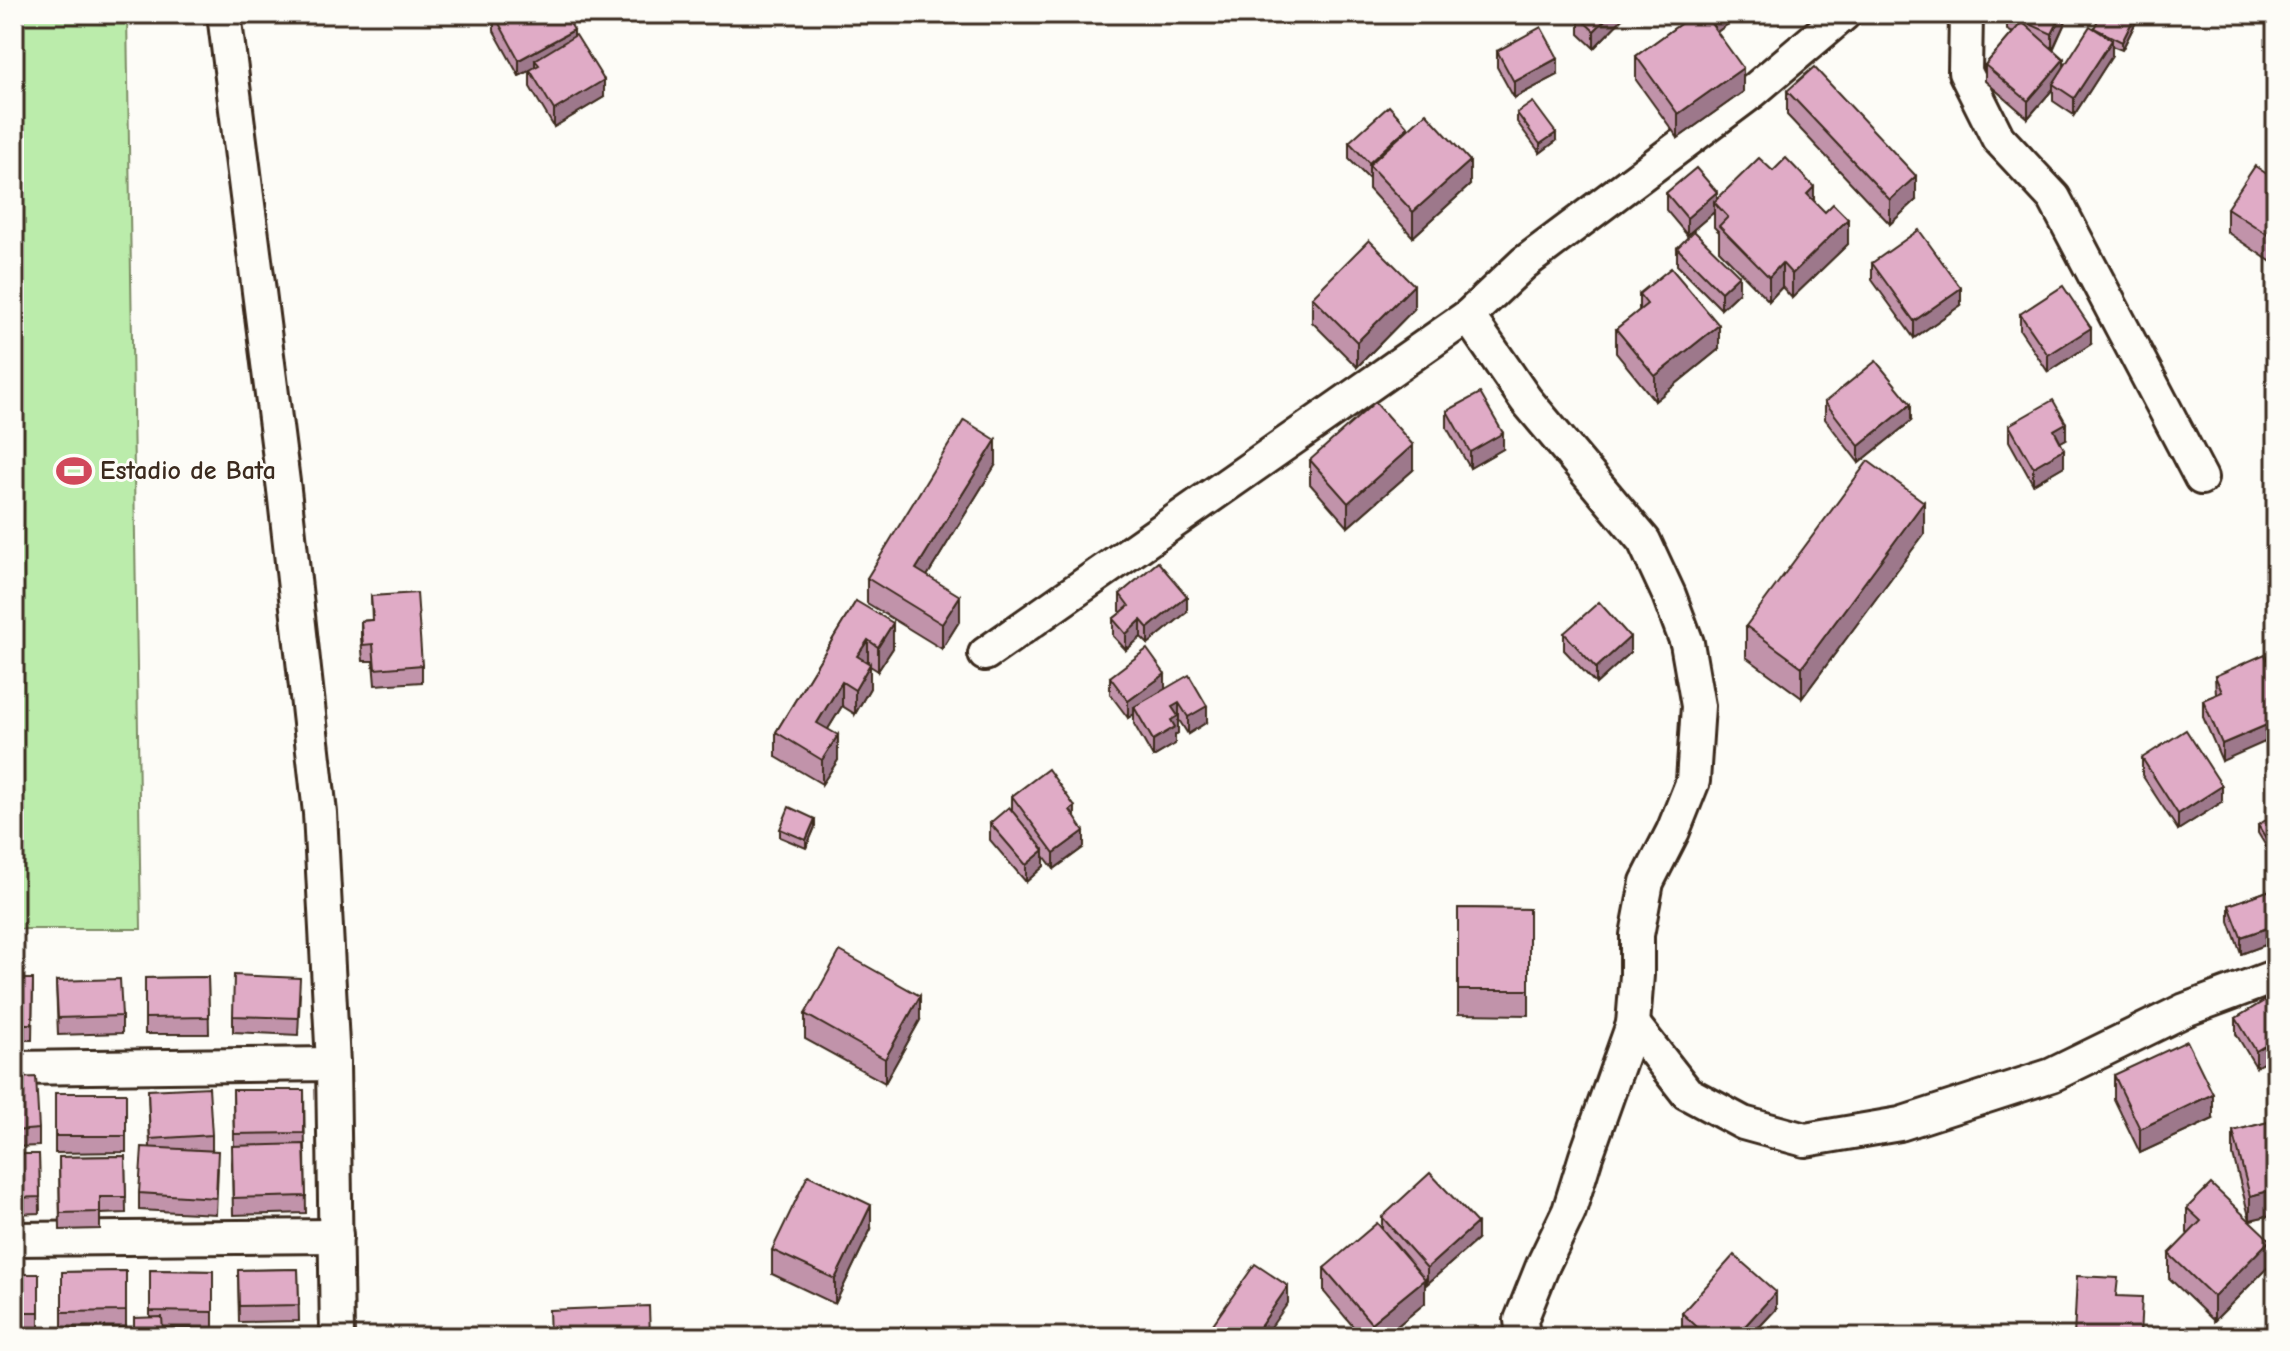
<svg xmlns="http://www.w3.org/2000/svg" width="2290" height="1351" font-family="'Comic Neue',sans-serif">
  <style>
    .green { fill: #bbecab; stroke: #7b8b64; stroke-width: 2 }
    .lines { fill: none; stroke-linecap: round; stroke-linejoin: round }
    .minor-casing { stroke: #3b2a1e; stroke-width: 38 }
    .minor { stroke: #fdfcf7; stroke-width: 32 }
    .wall { fill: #c193aa; stroke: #3b2a1e; stroke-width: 2 }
    .shaded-wall { fill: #9d788b; stroke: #3b2a1e; stroke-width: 2 }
    .building { fill: #e0abc6; stroke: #3b2a1e; stroke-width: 2 }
    .labels { text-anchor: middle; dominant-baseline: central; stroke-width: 6; stroke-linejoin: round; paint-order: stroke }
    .poi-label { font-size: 26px; font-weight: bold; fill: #3b2a1e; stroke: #fdfcf7; text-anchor: start }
  </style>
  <rect width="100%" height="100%" fill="#fdfcf7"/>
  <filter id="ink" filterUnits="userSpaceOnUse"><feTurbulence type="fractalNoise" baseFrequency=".0125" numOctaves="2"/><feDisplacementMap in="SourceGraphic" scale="16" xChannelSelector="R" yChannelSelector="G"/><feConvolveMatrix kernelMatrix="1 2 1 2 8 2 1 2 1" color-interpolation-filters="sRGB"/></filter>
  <g filter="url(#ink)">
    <!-- green -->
    <path class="green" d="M14,14H127L141,929H14Z"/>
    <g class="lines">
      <!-- minor casing -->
      <g class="minor-casing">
        <g id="minor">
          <path d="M224,14L284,490L320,813L333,1064L337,1337"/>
          <path d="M1966,14L1965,72L1998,138L2054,198L2201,478"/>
          <path d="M985,654L1468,316"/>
          <path d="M1633,1024L1687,1093L1743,1123L1805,1140L1900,1124L2052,1075L2185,1010L2276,976"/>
          <path d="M14,1068L333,1064"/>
          <path d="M14,1239L336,1236"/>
          <path d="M1523,1337L1521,1320L1543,1265L1569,1211L1586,1156L1633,1024L1637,975V935L1647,882L1673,831L1693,781L1698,706L1687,643L1669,595L1644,541L1526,400L1468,316L1524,263L1752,92L1844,14"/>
        </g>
      </g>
      <!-- minor -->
      <use href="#minor" class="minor"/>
    </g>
    <!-- wall -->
    <g class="wall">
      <path d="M494,14L574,37L604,97L554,127L530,87V71L519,76L494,31Z"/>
      <path d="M1582,14H1627L1594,48L1579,34V17Z"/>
      <path d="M1694,14H1742L1717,32L1743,92L1678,138L1636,80V56Z"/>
      <path d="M2007,14H2069L2053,50L2064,67L2094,28L2138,14V18L2122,50L2112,46V56L2074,115L2053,101V89L2028,118L1985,81V65L2013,33L2007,30Z"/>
      <path d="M1497,51L1558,75L1514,98L1497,67Z"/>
      <path d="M1787,91L1916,200L1890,224L1787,115Z"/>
      <path d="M1517,113L1556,141L1540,153L1517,122Z"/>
      <path d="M1408,129L1470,185L1413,237L1369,189V179L1349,159V142Z"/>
      <path d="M2276,167V265L2227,232V208L2270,176Z"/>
      <path d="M1773,171L1814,201L1848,244L1792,298L1782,287L1769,301L1719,250V232L1714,227V212L1687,235L1666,210V193L1717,199Z"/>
      <path d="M1677,248L1739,292L1721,309L1677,265Z"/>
      <path d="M1872,263L1961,305L1914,338L1872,280Z"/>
      <path d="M1639,294L1719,349L1655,401L1616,353V329L1639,311Z"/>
      <path d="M1312,297L1414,309L1357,367L1312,322Z"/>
      <path d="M2020,314L2091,344L2048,372L2020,330Z"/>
      <path d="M1825,402L1911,421L1859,463L1825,419Z"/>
      <path d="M1447,411L1503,449L1470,468L1447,428Z"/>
      <path d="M2009,425L2066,439L2060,442L2064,466L2033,484L2009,441Z"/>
      <path d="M1310,460L1413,470L1348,527L1310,484Z"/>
      <path d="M996,464L927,576L960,620L942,649L867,603V578Z"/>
      <path d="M1924,534L1802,698L1746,657V626Z"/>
      <path d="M1120,594L1187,612L1148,644L1141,637L1126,650L1113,636V619L1121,613L1120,611Z"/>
      <path d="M371,596L422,665V682L375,685L373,661H363L361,638V621L372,620Z"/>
      <path d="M856,601L893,648L878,671L870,666V688L855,714L842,706L828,729L838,760L822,784L776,757V732Z"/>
      <path d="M1564,633L1630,653L1596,684L1564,650Z"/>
      <path d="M2215,676L2276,680L2222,761L2203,717V700L2216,695Z"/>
      <path d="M1110,677L1165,689L1207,722L1188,734L1179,720L1178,721V733L1175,735V744L1153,757L1134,724V714L1128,718L1110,694Z"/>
      <path d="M2142,758L2222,802L2178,830L2142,775Z"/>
      <path d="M1012,796L1075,818L1084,847L1054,869L1044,856V866L1026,882L990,840V823L1012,811Z"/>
      <path d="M2276,818V847L2269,851L2258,833V825Z"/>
      <path d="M815,827L806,848L780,837V829Z"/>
      <path d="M2276,888V941L2241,954L2229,921V905Z"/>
      <path d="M1458,908L1529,909V1015L1458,1014Z"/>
      <path d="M208,977L209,1034H145V978Z"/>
      <path d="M14,979H33L32,1040H14Z"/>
      <path d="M56,981L122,1016V1033L58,1035Z"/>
      <path d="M300,994L298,1035L233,1032V1016Z"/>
      <path d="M2276,994L2256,1067L2236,1034V1018Z"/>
      <path d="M805,1014L920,1020L885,1083L805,1039Z"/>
      <path d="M2114,1075L2213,1119L2140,1153L2114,1099Z"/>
      <path d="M14,1078L39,1129V1146L14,1147Z"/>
      <path d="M148,1090L212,1135V1151L218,1168L216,1214L139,1210V1193L150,1147Z"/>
      <path d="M233,1090H304L306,1213L233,1215L232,1163L234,1146Z"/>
      <path d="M55,1093H126V1152L55,1153Z"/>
      <path d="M2276,1120V1214L2250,1220L2233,1155V1131Z"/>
      <path d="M14,1154H39L40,1213L14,1214Z"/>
      <path d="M125,1156L126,1213L100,1214V1229L60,1230L59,1157Z"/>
      <path d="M2187,1208L2270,1265L2214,1321L2169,1278V1254L2189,1234L2187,1233Z"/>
      <path d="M1382,1217L1477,1240L1427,1284L1425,1281V1303L1384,1337H1362L1324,1292V1268L1382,1228Z"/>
      <path d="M871,1229L835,1304L772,1274V1250Z"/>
      <path d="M298,1269L299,1321L239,1322L238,1270Z"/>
      <path d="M150,1270L213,1271V1328H163V1331L217,1337H134V1318H150Z"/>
      <path d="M126,1271V1327L62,1328V1272Z"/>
      <path d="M14,1274H39V1329H15V1337H14Z"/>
      <path d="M1776,1309L1750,1337H1690L1682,1329V1313Z"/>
    </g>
    <!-- shaded-wall -->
    <g class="shaded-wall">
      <path d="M1611,14H1627L1594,48V31Z"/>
      <path d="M1714,14H1742L1714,34Z"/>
      <path d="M2062,14H2069L2052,51V34Z"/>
      <path d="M2136,14H2138V18L2122,50V42Z"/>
      <path d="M574,30V46L535,60V68L519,76V60Z"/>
      <path d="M2112,40V56L2074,115V98Z"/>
      <path d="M1558,58V75L1514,98V82Z"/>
      <path d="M2064,59V76L2053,84V89L2028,118V101Z"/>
      <path d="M1743,68V92L1678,138V114Z"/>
      <path d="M604,80V97L554,127V110Z"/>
      <path d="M1408,127V144L1369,165V180V163Z"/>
      <path d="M1556,133V141L1540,153V144Z"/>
      <path d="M1470,161V185L1413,237V212Z"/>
      <path d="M1916,176V200L1890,224V200Z"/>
      <path d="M1814,187V211L1807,194Z"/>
      <path d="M1717,192V206L1714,202V212L1687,235V218Z"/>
      <path d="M1848,219V244L1792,298V274Z"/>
      <path d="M1782,263V287L1769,301V277Z"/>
      <path d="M1739,275V292L1721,309V292Z"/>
      <path d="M1414,285V309L1357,367V342Z"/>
      <path d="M1961,288V305L1914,338V321Z"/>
      <path d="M1719,325V349L1655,401V376Z"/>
      <path d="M2091,328V344L2048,372V355Z"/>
      <path d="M1911,404V421L1859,463V446Z"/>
      <path d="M2066,423V439L2054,446V430Z"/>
      <path d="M1503,433V449L1470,468V452Z"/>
      <path d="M996,440V464L916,594V569Z"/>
      <path d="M1413,445V470L1348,527V503Z"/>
      <path d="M2064,449V466L2033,484V467Z"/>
      <path d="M1924,502V534L1802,698V667Z"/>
      <path d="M960,596V620L942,649V624Z"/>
      <path d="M1187,596V612L1148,644V628Z"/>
      <path d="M1141,620V637L1126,650V634Z"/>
      <path d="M893,623V648L878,671V647Z"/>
      <path d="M1630,637V653L1596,684V668Z"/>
      <path d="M868,640V665L857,656Z"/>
      <path d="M870,664V688L855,714V690Z"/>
      <path d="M1165,674V690L1134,707V714L1128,718V701Z"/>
      <path d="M842,682V706L817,747V723Z"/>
      <path d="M1179,703V720L1178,721V733L1175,735V744L1153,757V740L1172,707Z"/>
      <path d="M1207,706V722L1188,734V717Z"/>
      <path d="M2276,721V737L2222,761V744Z"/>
      <path d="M838,735V760L822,784V760Z"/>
      <path d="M2222,786V802L2178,830V814Z"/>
      <path d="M1075,807V823L1070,810Z"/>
      <path d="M815,819V827L806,848V840Z"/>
      <path d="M1084,831V847L1054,869V853Z"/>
      <path d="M2276,838V847L2269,851V843Z"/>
      <path d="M1044,850V866L1026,882V865Z"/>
      <path d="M2276,925V941L2241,954V937Z"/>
      <path d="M920,996V1020L885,1083V1059Z"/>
      <path d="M2276,1039V1055L2256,1067V1051Z"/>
      <path d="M2213,1094V1119L2140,1153V1129Z"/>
      <path d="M2276,1189V1214L2250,1220V1196Z"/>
      <path d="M871,1205V1229L835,1304V1279Z"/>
      <path d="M1477,1223V1240L1427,1284V1268Z"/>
      <path d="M2270,1240V1265L2214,1321V1297Z"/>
      <path d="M1425,1279V1303L1384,1337H1371V1323Z"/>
      <path d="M1288,1286V1303L1264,1337H1253Z"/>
      <path d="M1776,1292V1309L1750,1337H1735Z"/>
    </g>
    <!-- building -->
    <g class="building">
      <path d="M494,14H565L574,30L519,60Z"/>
      <path d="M1582,14H1611L1594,31L1579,17Z"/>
      <path d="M1694,14H1704L1743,68L1678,114L1636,56Z"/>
      <path d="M2008,14H2062L2052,34Z"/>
      <path d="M2101,14H2136L2122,42L2094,28Z"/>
      <path d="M2022,22L2064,59L2028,101L1985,65Z"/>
      <path d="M2090,26L2112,40L2074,98L2053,84Z"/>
      <path d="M1541,27L1558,58L1514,82L1497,51Z"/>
      <path d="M576,35L604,80L554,110L530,70L539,65L535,60Z"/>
      <path d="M1814,67L1916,176L1890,200L1787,91Z"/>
      <path d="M1533,102L1556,133L1540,144L1517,113Z"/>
      <path d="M1389,106L1408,127L1369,163L1349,142Z"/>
      <path d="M1426,113L1470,161L1413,212L1369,165Z"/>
      <path d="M1759,158L1773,171L1786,158L1814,187L1807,194L1825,212L1833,204L1848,219L1792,274L1782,263L1769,277L1719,226L1728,217L1714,202Z"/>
      <path d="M2255,166L2270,176L2276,167V240L2227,208Z"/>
      <path d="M1696,168L1717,192L1687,218L1666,193Z"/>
      <path d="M1919,230L1961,288L1914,321L1872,263Z"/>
      <path d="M1694,231L1739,275L1721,292L1677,248Z"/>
      <path d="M1369,240L1414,285L1357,342L1312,297Z"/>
      <path d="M1671,268L1719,325L1655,376L1616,329L1647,304L1639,294Z"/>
      <path d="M2063,286L2091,328L2048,355L2020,314Z"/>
      <path d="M1876,361L1911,404L1859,446L1825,402Z"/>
      <path d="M1480,393L1503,433L1470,452L1447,411Z"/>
      <path d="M2053,400L2066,423L2054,430L2064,449L2033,467L2009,425Z"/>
      <path d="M1375,402L1413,445L1348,503L1310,460Z"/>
      <path d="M964,420L996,440L916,569L960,596L942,624L867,578Z"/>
      <path d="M1868,461L1924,502L1802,667L1746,626Z"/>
      <path d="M1158,562L1187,596L1148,628L1141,620L1126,634L1113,619L1129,606L1120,594Z"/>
      <path d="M417,593L422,665L375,669L373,644L363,645L361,621L373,620L371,596Z"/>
      <path d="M856,601L893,623L878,647L868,640L857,656L870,664L855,690L842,682L817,723L838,735L822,760L776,732Z"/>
      <path d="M1599,602L1630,637L1596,668L1564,633Z"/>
      <path d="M1147,649L1165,674L1128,701L1110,677Z"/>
      <path d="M2265,654L2276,680V721L2222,744L2203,700L2222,692L2215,676Z"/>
      <path d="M1189,675L1207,706L1188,717L1179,703L1172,707L1178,716L1171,720L1175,727L1153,740L1134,707Z"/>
      <path d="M2186,730L2222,786L2178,814L2142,758Z"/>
      <path d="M1048,769L1075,807L1070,810L1084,831L1054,853L1012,796Z"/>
      <path d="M789,807L815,819L806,840L780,829Z"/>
      <path d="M1009,807L1044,850L1026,865L990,823Z"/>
      <path d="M2274,815L2276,818V838L2269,843L2258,825Z"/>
      <path d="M2276,888V925L2241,937L2229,905Z"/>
      <path d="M1458,908L1529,909V990H1458Z"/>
      <path d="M840,951L920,996L885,1059L805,1014Z"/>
      <path d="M234,975L300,978L298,1018L233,1016Z"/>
      <path d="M208,977L209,1017L145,1018V978Z"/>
      <path d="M14,979H33L32,1024H14Z"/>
      <path d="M120,979L122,1016L58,1018L56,981Z"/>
      <path d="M2276,994V1039L2256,1051L2236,1018Z"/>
      <path d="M2187,1041L2213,1094L2140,1129L2114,1075Z"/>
      <path d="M36,1077L39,1129L14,1131V1078Z"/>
      <path d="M209,1087L212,1135L150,1139L148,1090Z"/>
      <path d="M233,1090H304V1133L234,1134Z"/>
      <rect x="55" y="1093" width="71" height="43"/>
      <path d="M2276,1120V1189L2250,1196L2233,1131Z"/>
      <path d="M304,1144L306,1196L233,1198L232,1146Z"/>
      <path d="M142,1147L218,1151L216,1198L139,1193Z"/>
      <path d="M14,1154H39L40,1197L14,1198Z"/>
      <path d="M125,1156L126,1197H100V1212L60,1213L59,1157Z"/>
      <path d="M1430,1173L1477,1223L1427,1268L1382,1217Z"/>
      <path d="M808,1175L871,1205L835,1279L772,1250Z"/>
      <path d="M2211,1184L2270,1240L2214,1297L2169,1254L2201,1221L2187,1208Z"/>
      <path d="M1377,1223L1425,1279L1371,1323L1324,1268Z"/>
      <path d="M1734,1255L1776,1292L1735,1337H1708L1682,1313Z"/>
      <path d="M1255,1264L1288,1286L1253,1337H1204Z"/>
      <path d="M298,1269L299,1305L239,1306L238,1270Z"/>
      <path d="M150,1270L213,1271V1312L150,1311Z"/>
      <path d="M126,1271V1311L62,1312V1272Z"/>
      <path d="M14,1274H39V1312H15V1327H14Z"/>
      <path d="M2077,1276L2118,1278L2116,1296L2142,1297L2140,1337H2074Z"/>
      <path d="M649,1306L650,1337H550L549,1310Z"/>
      <path d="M162,1317L163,1331L217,1330V1337H134V1318Z"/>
      <path d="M302,1329V1337H239V1330Z"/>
      <path d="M65,1334L132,1335V1337H64Z"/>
    </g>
  </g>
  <!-- icons -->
  <defs>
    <g id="stadium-bare" transform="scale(2.76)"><path d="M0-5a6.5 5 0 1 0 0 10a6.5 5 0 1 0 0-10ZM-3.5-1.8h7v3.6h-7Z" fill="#d1495b" stroke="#fdfcf7" stroke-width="2.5" paint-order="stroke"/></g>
  </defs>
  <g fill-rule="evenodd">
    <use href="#stadium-bare" x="74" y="471"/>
  </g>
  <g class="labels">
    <!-- poi labels -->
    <g class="poi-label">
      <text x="100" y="471">Estadio de Bata</text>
    </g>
  </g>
  <!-- margin -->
  <rect width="2290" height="1351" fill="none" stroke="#fdfcf7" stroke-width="48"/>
  <rect x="24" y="24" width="2242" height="1303" fill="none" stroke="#3b2a1e" stroke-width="3" filter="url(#ink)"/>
</svg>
